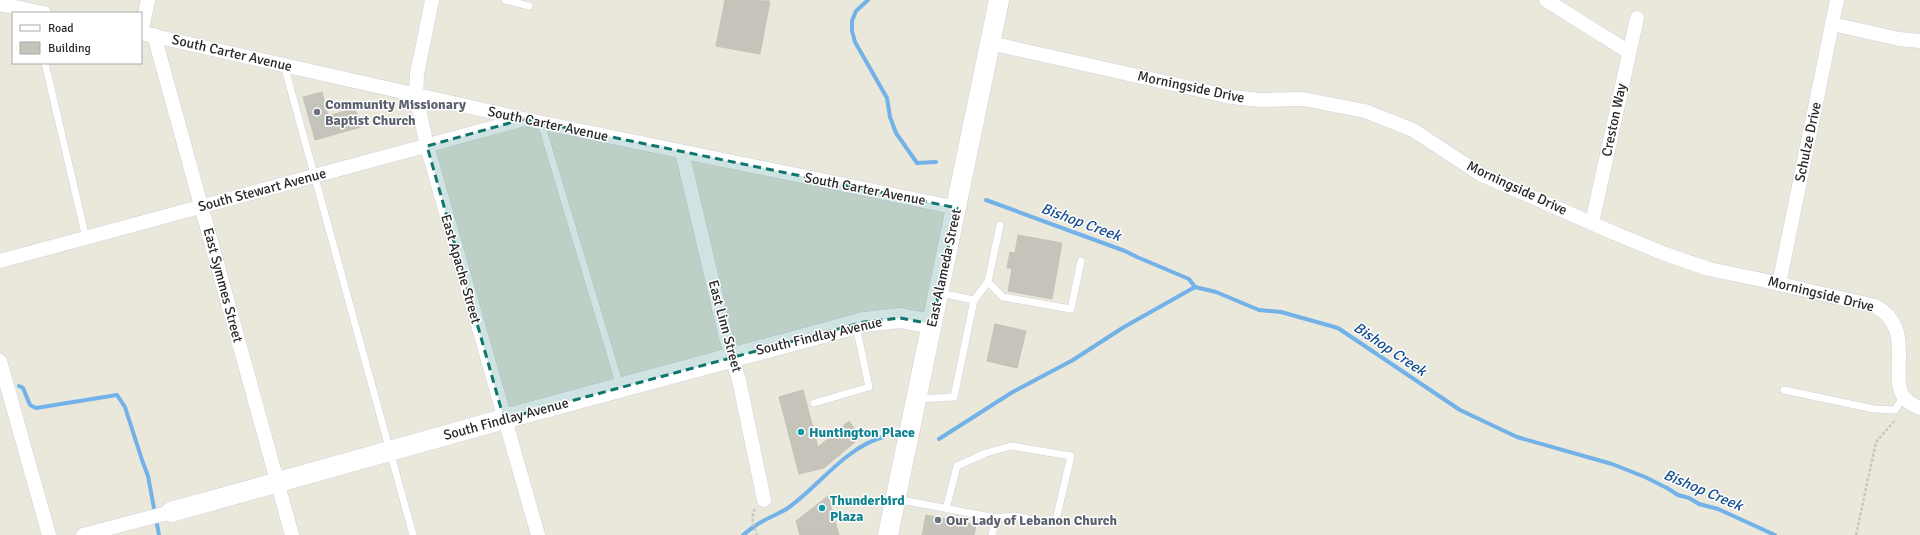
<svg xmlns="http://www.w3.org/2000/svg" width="1920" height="535" font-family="Signika,sans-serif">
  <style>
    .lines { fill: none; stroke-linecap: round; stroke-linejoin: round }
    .stream { stroke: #72b2e8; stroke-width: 4 }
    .building { fill: #c6c3bb; stroke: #c5c3b5 }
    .lane-casing { stroke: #d0d0e1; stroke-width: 8 }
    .street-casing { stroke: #d0d0e1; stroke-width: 15 }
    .secondary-casing { stroke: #d0d0e1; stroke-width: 21 }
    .path { stroke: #c7c7c7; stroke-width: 2.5; stroke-dasharray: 3 2; stroke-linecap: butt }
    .lane { stroke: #fff; stroke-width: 7 }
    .street { stroke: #fff; stroke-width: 14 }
    .secondary { stroke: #fff; stroke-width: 20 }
    .marked { fill: #0f766e; fill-opacity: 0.2; stroke: #0f766e; stroke-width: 3; stroke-dasharray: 8 5; stroke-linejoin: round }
    .worship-dot { fill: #6b7280; stroke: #fff; stroke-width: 1.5 }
    .culture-dot { fill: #0f9aa8; stroke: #fff; stroke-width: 1.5 }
    .labels { text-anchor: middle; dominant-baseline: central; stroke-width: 3; stroke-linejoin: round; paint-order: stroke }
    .street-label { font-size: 14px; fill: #292929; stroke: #fff }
    .worship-label { font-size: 14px; font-weight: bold; fill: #5b616d; stroke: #fff; text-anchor: start }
    .culture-label { font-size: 14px; font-weight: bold; fill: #0d838f; stroke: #fff; text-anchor: start }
    .water-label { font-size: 15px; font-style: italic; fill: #144e91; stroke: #fff }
  </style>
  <rect width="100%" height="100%" fill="#eae7db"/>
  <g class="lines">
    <!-- stream -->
    <g class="stream">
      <path d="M868,0L856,11L852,21V31L855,42L887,98L890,117L896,133L917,163L936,162"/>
      <path d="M986,200L1125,251L1137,257L1189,279L1195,287"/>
      <path d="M1195,287L1216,292L1259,310L1281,312L1338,328L1460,410L1517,437L1612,464L1645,477L1667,488L1678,495L1689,498L1699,504L1718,509L1775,535"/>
      <path d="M19,386L23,388L30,405L36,408L117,395L125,407L142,460L148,476L159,535"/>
      <path d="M939,439L1011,393L1073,360L1124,327L1195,287"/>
      <path d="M743,535C748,531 753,527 758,524C767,518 779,514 788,508C819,486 845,448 883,437"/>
    </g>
  </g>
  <!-- building -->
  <g class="building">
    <path d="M725,0L770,1L760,54L716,46Z"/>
    <path d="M322,92L328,116L355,108L361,127L315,140L303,97Z"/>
    <path d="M1018,235L1062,243L1052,299L1008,291L1012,268H1007L1010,252L1015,253Z"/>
    <path d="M995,324L1026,331L1017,368L987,361Z"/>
    <path d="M803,390L818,447L849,421L861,437L824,468L799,474L779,397Z"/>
    <path d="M828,496L839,535H800L796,521Z"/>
    <path d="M926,515L976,525L974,535H922Z"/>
  </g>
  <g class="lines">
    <!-- lane casing -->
    <g class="lane-casing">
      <g id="lane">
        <path d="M505,0L529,6"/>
        <path d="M45,63L86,238"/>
        <path d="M284,65L413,535"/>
        <path d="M541,123L620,386"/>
        <path d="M988,282L1003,297L1071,309L1081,261"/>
        <path d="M974,300L988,282L1000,225"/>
        <path d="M1784,390L1874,409L1895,410L1904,396"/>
        <path d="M917,399L954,397L974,300L940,293"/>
        <path d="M814,403L869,387L856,326"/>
        <path d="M896,499L996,518L1014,516L1055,524L1071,456L1011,446L986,453L957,466L946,509"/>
        <path d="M992,535L996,518"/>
      </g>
    </g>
    <!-- street casing -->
    <g class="street-casing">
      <g id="street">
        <path d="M432,0L417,74L416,95L427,146L538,535"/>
        <path d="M1546,0L1629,52"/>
        <path d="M0,4L44,13"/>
        <path d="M1832,24L1899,39L1920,41"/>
        <path d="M141,33L524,119L957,208"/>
        <path d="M141,33L148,0"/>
        <path d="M154,35L292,535"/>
        <path d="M990,43L1231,97L1261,100L1303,99L1365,111L1413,130L1480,174L1614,233L1665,254L1709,269L1762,280L1875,306C1920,329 1883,385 1909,402C1912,405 1917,406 1920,408"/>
        <path d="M682,152L725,334L739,380L764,500"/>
        <path d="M1592,223L1637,18"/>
        <path d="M0,261L521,120"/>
        <path d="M1779,284L1837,0"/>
        <path d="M0,361L49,535"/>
        <path d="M83,535L171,512"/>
      </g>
    </g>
    <!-- secondary casing -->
    <g class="secondary-casing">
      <g id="secondary">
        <path d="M171,512L504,419L864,322L900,318L932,324"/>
        <path d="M888,535L999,0"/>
      </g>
    </g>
    <!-- path -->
    <g class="path">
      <path d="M755,509C750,518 754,526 757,535"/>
      <path d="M1856,535L1876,442L1896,419"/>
    </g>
    <!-- lane -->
    <use href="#lane" class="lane"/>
    <!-- street -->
    <use href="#street" class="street"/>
    <!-- secondary -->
    <use href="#secondary" class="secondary"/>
  </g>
  <!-- marked area -->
  <path class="marked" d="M524,119L957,208L932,324L900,318L864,322L504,419L427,146Z"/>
  <!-- markers -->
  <g class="worship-dot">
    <circle cx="317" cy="112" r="4"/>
    <circle cx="938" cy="520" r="4"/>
  </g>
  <g class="culture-dot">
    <circle cx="801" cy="432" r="4"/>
    <circle cx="822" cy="508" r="4"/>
  </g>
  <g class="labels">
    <!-- street labels -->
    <g class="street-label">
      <text transform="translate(232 53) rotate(13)">South Carter Avenue</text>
      <text transform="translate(1191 87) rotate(12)">Morningside Drive</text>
      <text transform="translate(1614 120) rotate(-78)">Creston Way</text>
      <text transform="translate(548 124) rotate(12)">South Carter Avenue</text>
      <text transform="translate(1808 142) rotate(-78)">Schulze Drive</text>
      <text transform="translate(1517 188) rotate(25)">Morningside Drive</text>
      <text transform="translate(865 189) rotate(11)">South Carter Avenue</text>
      <text transform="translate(262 190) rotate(-15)">South Stewart Avenue</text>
      <text transform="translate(944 268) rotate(-78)">East Alameda Street</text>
      <text transform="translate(461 269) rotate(74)">East Apache Street</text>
      <text transform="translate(223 285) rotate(75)">East Symmes Street</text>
      <text transform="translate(1821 294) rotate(14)">Morningside Drive</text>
      <text transform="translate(725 326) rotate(75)">East Linn Street</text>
      <text transform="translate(819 336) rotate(-13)">South Findlay Avenue</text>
      <text transform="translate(506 419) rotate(-15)">South Findlay Avenue</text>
    </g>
    <!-- worship labels -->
    <g class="worship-label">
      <text x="325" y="104">Community Missionary<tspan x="325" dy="16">Baptist Church</tspan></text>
      <text x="946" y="520">Our Lady of Lebanon Church</text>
    </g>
    <!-- culture labels -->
    <g class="culture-label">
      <text x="809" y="432">Huntington Place</text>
      <text x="830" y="500">Thunderbird<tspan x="830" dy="16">Plaza</tspan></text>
    </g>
    <!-- water labels -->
    <g class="water-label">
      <text transform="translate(1081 222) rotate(20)">Bishop Creek</text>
      <text transform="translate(1390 349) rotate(34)">Bishop Creek</text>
      <text transform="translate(1703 490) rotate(23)">Bishop Creek</text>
    </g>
  </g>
  <!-- legend -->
  <rect x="12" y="12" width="130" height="52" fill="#ffffff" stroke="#a9a9a9"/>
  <rect x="20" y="25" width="20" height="6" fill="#ffffff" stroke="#a9a9a9"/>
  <text x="48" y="32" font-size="12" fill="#292929">Road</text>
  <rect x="20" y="42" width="20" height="12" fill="#c6c3bb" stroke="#a9a9a9"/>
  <text x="48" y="52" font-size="12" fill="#292929">Building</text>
</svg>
